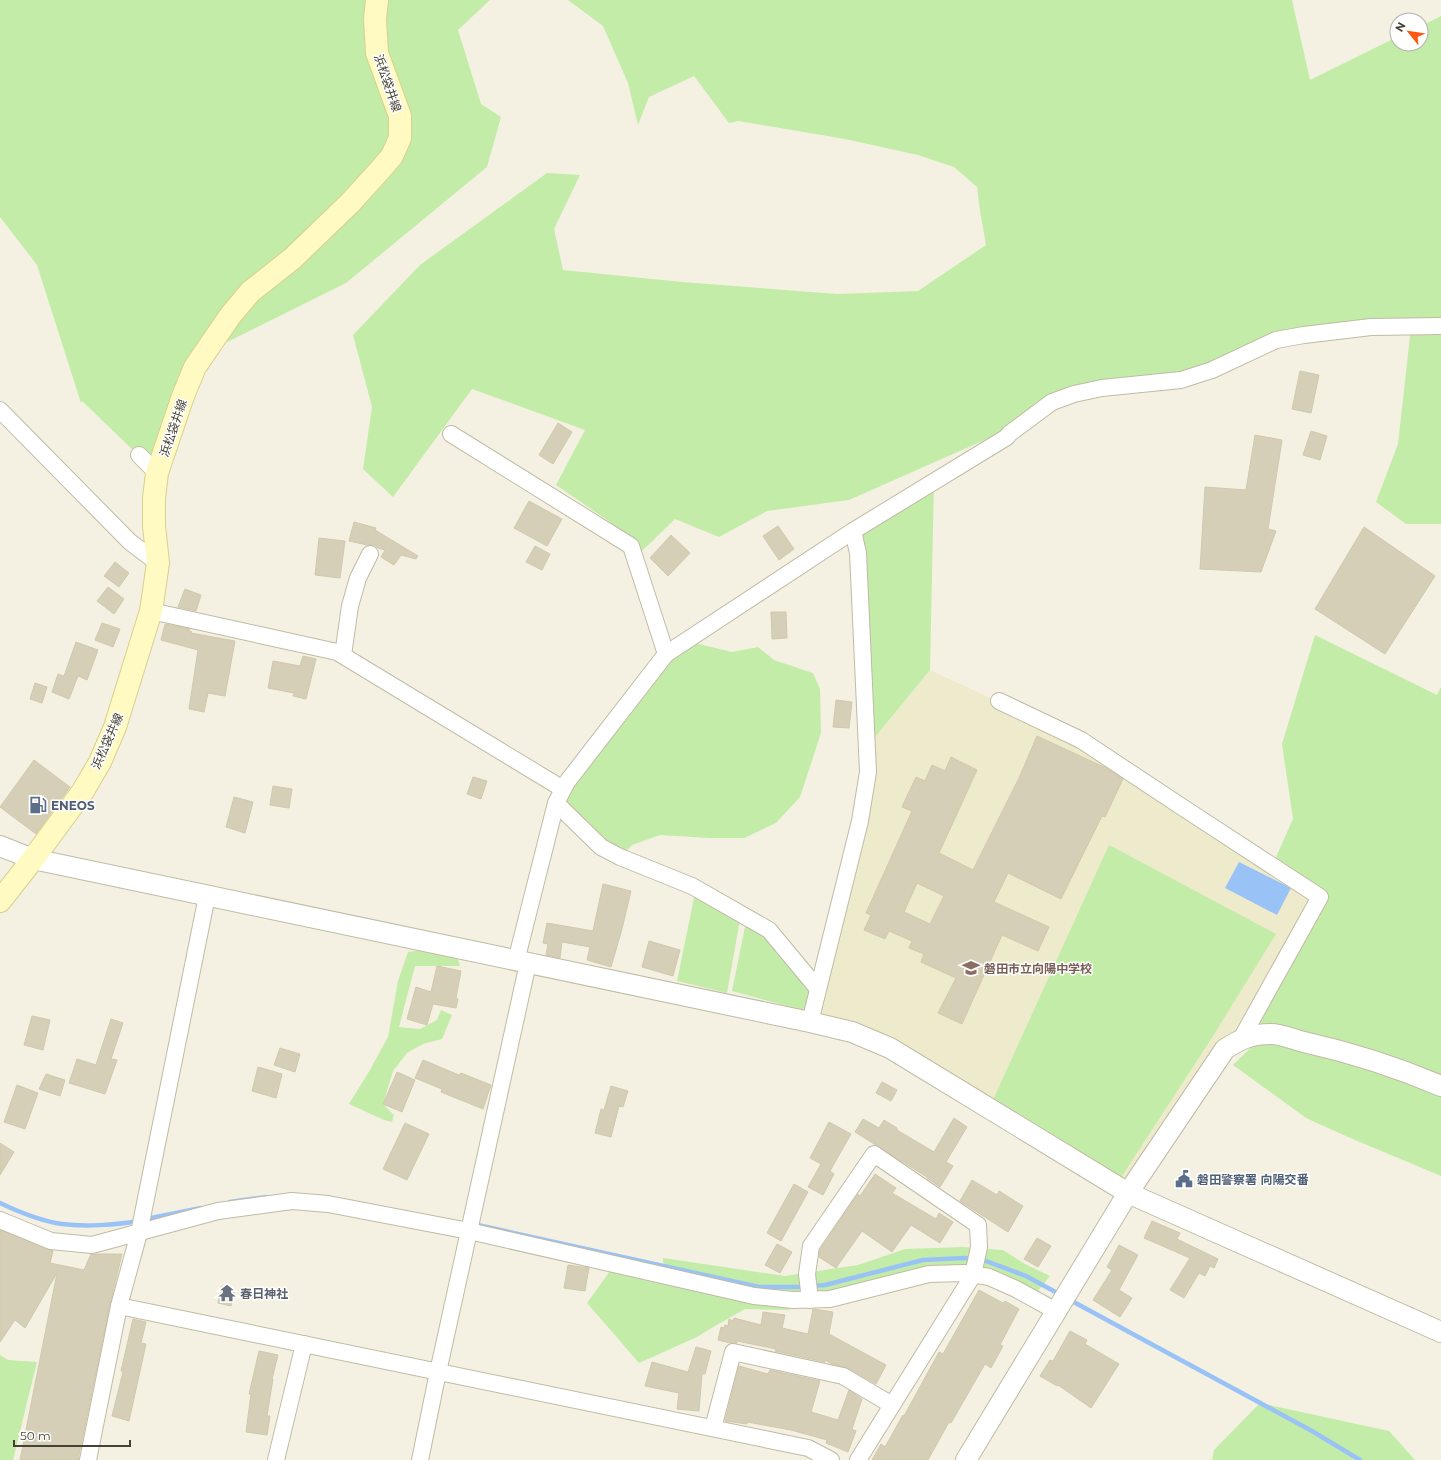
<svg xmlns="http://www.w3.org/2000/svg" width="1441" height="1460" font-family="Montserrat,'Noto Sans JP',sans-serif">
  <style>
    .education { fill: #eeeacc }
    .green { fill: #c3eca8 }
    .water { fill: #99c2f7 }
    .lines { fill: none; stroke-linecap: round; stroke-linejoin: round }
    .stream { stroke: #99c2f7; stroke-width: 4.5 }
    .building { fill: #d6cfb8; stroke: #d2c8aa; fill-rule: evenodd }
    .minor-casing { stroke: #c0bba5; stroke-width: 18 }
    .tertiary-casing { stroke: #c0bba5; stroke-width: 22 }
    .secondary-casing { stroke: #d8d08e; stroke-width: 24 }
    .minor { stroke: #fff; stroke-width: 16 }
    .tertiary { stroke: #fff; stroke-width: 20 }
    .secondary { stroke: #fff9c2; stroke-width: 22 }
    .labels { text-anchor: middle; dominant-baseline: central; stroke-width: 3; stroke-linejoin: round; paint-order: stroke }
    .street-label { font-size: 12px; fill: #464133; stroke: #fff }
    .service-label { font-size: 12px; font-weight: bold; fill: #4e5e75; stroke: #fff; text-anchor: start }
    .education-label { font-size: 12px; font-weight: bold; fill: #785e54; stroke: #fff; text-anchor: start }
    .worship-label { font-size: 12px; font-weight: bold; fill: #5b616d; stroke: #fff; text-anchor: start }
  </style>
  <rect width="100%" height="100%" fill="#f4f1e3"/>
  <!-- education -->
  <path class="education" d="M930,670L1081,740L1320,897L1241,1039L1128,1193L884,1045L810,1022L866,748Z"/>
  <!-- green -->
  <g class="green">
    <path d="M0,0H490L458,30L481,104L501,117L487,167L346,283L203,354L157,473L82,401L81,403L37,265L0,217Z"/>
    <path d="M568,0H1292L1310,80L1397,37V44H1421V26L1441,16V524H1406L1376,502L1398,444L1411,327L1271,343L1200,374L1102,388L849,500L767,511L719,537L675,519L642,551L610,522L556,485L585,430L472,389L393,497L363,469L372,407L353,335L420,265L547,173L580,175L554,229L563,270L682,282L837,294L918,291L986,245L980,211L977,187L954,167L918,155L845,139L738,121L729,123L694,76L649,97L638,125L628,83L603,26Z"/>
    <path d="M934,481L930,670L866,748L853,531Z"/>
    <path d="M1315,635L1437,695L1441,687V1176L1348,1137L1306,1118L1233,1065L1274,1025L1257,1023L1317,903L1272,866L1293,819L1282,744Z"/>
    <path d="M686,641L732,652L758,647L774,660L813,673L820,689L821,733L800,797L776,823L744,838H709L660,835L632,845L620,857L556,803Z"/>
    <path d="M1109,845L1276,934L1213,1036L1120,1179L992,1102Z"/>
    <path d="M696,888L741,914L727,993L677,981Z"/>
    <path d="M747,917L818,989L812,1013L732,991Z"/>
    <path d="M420,950L457,957L460,966H415L399,1027L420,1029L437,1020L441,1010L452,1015L442,1039L423,1044L407,1053L393,1071L383,1104L394,1115L392,1122L384,1120L349,1104L370,1070L388,1037L398,981L408,952Z"/>
    <path d="M963,1247L1003,1250L1025,1264L1050,1276L1038,1291L986,1272L805,1300L788,1310L745,1309L715,1326L697,1337L639,1363L587,1303L615,1264L664,1275L663,1258L785,1276L858,1265L905,1249Z"/>
    <path d="M0,1355L8,1360L37,1362L13,1460H0Z"/>
    <path d="M1260,1403L1389,1431L1415,1460H1212L1214,1450Z"/>
  </g>
  <!-- water -->
  <path class="water" d="M1239,862L1291,888L1277,915L1225,888Z"/>
  <g class="lines">
    <!-- stream -->
    <g class="stream">
      <path d="M230,1202L266,1197"/>
      <path d="M0,1203C19,1212 41,1221 62,1224C84,1227 116,1225 138,1221"/>
      <path d="M146,1219L201,1208"/>
      <path d="M473,1224L759,1287H797L825,1285L923,1260L965,1258L986,1261L1026,1276L1061,1295"/>
      <path d="M1070,1300L1312,1431L1360,1460"/>
    </g>
  </g>
  <!-- building -->
  <g class="building">
    <path d="M1300,371L1319,375L1311,413L1292,409Z"/>
    <path d="M558,423L572,432L553,464L539,455Z"/>
    <path d="M1311,431L1327,436L1320,460L1303,455Z"/>
    <path d="M1255,435L1282,440L1268,529L1276,531L1261,572L1200,569L1205,487L1246,490Z"/>
    <path d="M529,501L562,519L547,546L514,528Z"/>
    <path d="M354,522L376,528L375,530L418,556L416,559L401,555L394,565L381,557L385,550L378,548L374,545H367L349,541Z"/>
    <path d="M778,526L794,549L779,560L763,536Z"/>
    <path d="M1364,527L1435,576L1385,654L1315,609Z"/>
    <path d="M671,535L690,553L668,576L650,558Z"/>
    <path d="M319,538L345,541L340,578L315,575Z"/>
    <path d="M535,546L550,554L542,570L526,562Z"/>
    <path d="M115,562L129,573L119,587L104,576Z"/>
    <path d="M108,587L124,599L114,614L97,601Z"/>
    <path d="M185,589L201,595L196,611L178,607Z"/>
    <path d="M771,612H786L787,638L772,639Z"/>
    <path d="M102,623L120,629L113,647L95,640Z"/>
    <path d="M165,624L190,629L189,631L192,632L191,633L235,641L225,696L208,693L204,712L189,709L198,650L161,640Z"/>
    <path d="M76,642L98,650L87,680L78,676L69,699L52,692L58,674L64,676Z"/>
    <path d="M303,656L316,659L306,699L293,696L294,693L268,688L273,661L300,666Z"/>
    <path d="M35,683L47,687L42,703L30,699Z"/>
    <path d="M836,700L852,702L849,728L833,727Z"/>
    <path d="M1037,736L1106,768L1123,779L1105,817L1102,816L1061,899L1008,873L994,902L1049,927L1038,951L1002,935L962,1024L938,1013L956,978L921,962L924,954L909,948L912,941L889,931L885,939L864,930L871,915L866,913L912,811L902,807L916,777L925,781L932,765L945,771L951,757L977,770L939,853L973,870L1019,778ZM917,883L944,896L930,924L904,912Z"/>
    <path d="M34,760L70,787L36,834L0,807Z"/>
    <path d="M473,777L487,781L481,799L467,794Z"/>
    <path d="M273,786L292,789L289,808L270,805Z"/>
    <path d="M234,797L253,802L245,833L226,827Z"/>
    <path d="M603,884L631,891L622,929L611,967L587,960L590,947L562,942L560,958L546,955L548,944L543,943L547,923L593,931Z"/>
    <path d="M649,941L680,950L673,976L642,967Z"/>
    <path d="M437,966L461,971L456,998L458,999L456,1008L433,1004L427,1025L407,1019L416,987L431,992Z"/>
    <path d="M32,1016L50,1020L43,1050L24,1045Z"/>
    <path d="M111,1019L123,1023L111,1059L117,1060L105,1094L69,1083L77,1059L96,1065Z"/>
    <path d="M280,1048L300,1054L295,1072L274,1065Z"/>
    <path d="M423,1060L459,1075L461,1073L491,1085L483,1109L441,1092L442,1089L415,1078Z"/>
    <path d="M258,1067L282,1074L276,1098L252,1091Z"/>
    <path d="M397,1072L415,1080L402,1112L383,1104Z"/>
    <path d="M46,1074L65,1080L60,1096L39,1089Z"/>
    <path d="M882,1082L897,1090L891,1101L876,1093Z"/>
    <path d="M17,1085L38,1093L25,1129L4,1122Z"/>
    <path d="M611,1086L628,1091L623,1107L619,1106L611,1137L595,1133L601,1109L604,1110Z"/>
    <path d="M954,1118L967,1127L946,1162L953,1166L940,1187L927,1178V1177L855,1132L863,1119L879,1128L884,1120L897,1128V1130L934,1152Z"/>
    <path d="M829,1122L851,1134L830,1171L834,1174L823,1195L808,1187L821,1164L810,1158Z"/>
    <path d="M405,1123L429,1134L407,1180L383,1169Z"/>
    <path d="M0,1143L14,1152L0,1175Z"/>
    <path d="M875,1174L896,1188L892,1193L936,1219L939,1213L953,1222L940,1243L911,1225L892,1252L862,1231L836,1268L819,1257L820,1250L858,1194L860,1196Z"/>
    <path d="M972,1180L997,1195L999,1191L1023,1206L1008,1232L960,1201Z"/>
    <path d="M794,1184L808,1192L781,1241L767,1233Z"/>
    <path d="M1152,1221L1180,1233L1177,1239L1218,1259L1214,1268L1210,1266L1205,1276L1199,1273L1184,1298L1170,1290L1190,1258L1144,1238Z"/>
    <path d="M0,1230L53,1251L50,1263L84,1270L91,1254H122L110,1304L78,1460H20L57,1273L25,1328L15,1320L0,1342Z"/>
    <path d="M1037,1238L1051,1246L1038,1267L1024,1259Z"/>
    <path d="M777,1244L792,1252L780,1273L765,1265Z"/>
    <path d="M1119,1245L1138,1255L1119,1290L1132,1298L1120,1317L1093,1300L1112,1270L1107,1267Z"/>
    <path d="M568,1265L589,1268L585,1291L564,1288Z"/>
    <path d="M222,1286L235,1289L231,1306L218,1303Z"/>
    <path d="M979,1290L1003,1303L1005,1301L1019,1309L1000,1345L1003,1346L991,1368L985,1364L951,1423L949,1422L928,1460H872L881,1444L885,1447L903,1415L904,1416L939,1352L943,1354Z"/>
    <path d="M813,1309L833,1312L829,1334L886,1365L876,1384L848,1368L832,1364L825,1360V1362L775,1351L776,1349L737,1341V1343H730L718,1340L721,1327L724,1328L725,1325L728,1326L729,1319L733,1321L734,1318L761,1325L763,1312L785,1315L782,1328L808,1334Z"/>
    <path d="M133,1319L146,1322L141,1343L146,1344L129,1421L112,1416L123,1372L121,1371Z"/>
    <path d="M1070,1331L1087,1340L1085,1344L1119,1364L1091,1408L1058,1385L1057,1386L1040,1376L1050,1360L1053,1361Z"/>
    <path d="M696,1347L711,1351L705,1374H702L699,1411L677,1409L679,1393L645,1386L652,1362L688,1372Z"/>
    <path d="M259,1351L278,1355L272,1379H273L267,1416H270L267,1435L246,1432L251,1394H249Z"/>
    <path d="M739,1366L768,1374L770,1370L820,1381L811,1412L838,1420L849,1390L862,1399L852,1429L856,1431L848,1452L826,1443L827,1440L791,1430L747,1422V1424L725,1421Z"/>
  </g>
  <g class="lines">
    <!-- minor casing -->
    <g class="minor-casing">
      <g id="minor">
        <path d="M0,410L130,542L158,563"/>
        <path d="M451,434L631,546L666,654"/>
        <path d="M139,455L157,473"/>
        <path d="M151,611L337,652L563,789"/>
        <path d="M343,655L350,606L358,578L370,554"/>
        <path d="M999,701L1081,740L1179,805L1320,897L1241,1039"/>
        <path d="M556,803L601,847L620,857L692,886L769,930L818,989"/>
        <path d="M516,961L556,803L567,782L666,654L853,531L1007,437L1009,434L1052,402L1074,394L1102,388L1181,380L1212,370L1276,340L1304,335L1371,327L1441,326"/>
        <path d="M810,1022L860,821L868,772L858,553L853,531"/>
        <path d="M0,1220L51,1241L92,1245L218,1211L292,1201L328,1204L469,1231L754,1296L793,1300L830,1299L929,1274L964,1273L989,1277L1016,1289L1056,1311"/>
        <path d="M810,1300L807,1274L811,1246L874,1154L978,1225L979,1247L973,1275L858,1460"/>
        <path d="M119,1306L808,1448L831,1460"/>
        <path d="M713,1428L733,1352L843,1376L892,1405"/>
        <path d="M88,1460L119,1306L139,1233L207,896"/>
        <path d="M276,1460L304,1344"/>
        <path d="M420,1460L438,1372L528,963"/>
      </g>
    </g>
    <!-- tertiary casing -->
    <g class="tertiary-casing">
      <g id="tertiary">
        <path d="M0,846L33,859L810,1022L852,1032L890,1048L1128,1193L1441,1332"/>
        <path d="M966,1460L1128,1193L1225,1049C1241,1039 1251,1034 1271,1034C1281,1034 1293,1039 1304,1042C1348,1052 1399,1068 1441,1086"/>
      </g>
    </g>
    <!-- secondary casing -->
    <g class="secondary-casing">
      <path id="secondary" d="M0,901L33,859L83,791L100,762L115,727L151,611L158,563L154,526V498L157,473L183,396L195,367L230,316L250,292L293,258L350,203L380,170L392,156L400,138V116L377,53L375,19L377,0"/>
    </g>
    <!-- minor -->
    <use href="#minor" class="minor"/>
    <!-- tertiary -->
    <use href="#tertiary" class="tertiary"/>
    <!-- secondary -->
    <use href="#secondary" class="secondary"/>
  </g>
  <!-- icons -->
  <defs>
    <g id="fuel-bare" transform="scale(1.38)"><path d="M-5.5-6h7V0h2V4h1.3V-2.5L3-4.5l.8-.8L6-3V5H2.5V1h-1V6h-7ZM-4.2-4.7v3.2H.2V-4.7Z" fill="#5c6f8a" stroke="#fff" stroke-width="2.5" paint-order="stroke"/></g>
    <g id="school-bare" transform="scale(1.38)"><path d="M0-5L7-2L0 1L-7-2ZM-4 1L0 2.5L4 1V4Q0 6-4 4Z" fill="#8d6e63" stroke="#fff" stroke-width="2.5" paint-order="stroke"/></g>
    <g id="civic-bare" transform="scale(1.38)"><path d="M-.6-6.5H3V-4.5H.6V-3L4-1V1h2V6H-6V1h2V-1L-.6-3ZM-1.2 2.5V6h2.4V2.5Z" fill="#5c6f8a" stroke="#fff" stroke-width="2.5" paint-order="stroke"/></g>
    <g id="temple-bare" transform="scale(1.38)"><path d="M0-6L5-2H3V0L6.5 2.5H4V6H1.5V3h-3V6H-4V2.5H-6.5L-3 0V-2H-5Z" fill="#6b7280" stroke="#fff" stroke-width="2.5" paint-order="stroke"/></g>
  </defs>
  <g fill-rule="evenodd">
    <use href="#fuel-bare" x="38" y="805"/>
    <use href="#school-bare" x="971" y="968"/>
    <use href="#civic-bare" x="1184" y="1179"/>
    <use href="#temple-bare" x="227" y="1293"/>
  </g>
  <g class="labels">
    <!-- street labels -->
    <g class="street-label">
      <text transform="translate(388 83) rotate(71)">浜松袋井線</text>
      <text transform="translate(173 428) rotate(-71)">浜松袋井線</text>
      <text transform="translate(107 741) rotate(-66)">浜松袋井線</text>
    </g>
    <!-- service labels -->
    <g class="service-label">
      <text x="51" y="805">ENEOS</text>
      <text x="1197" y="1179">磐田警察署 向陽交番</text>
    </g>
    <!-- education labels -->
    <g class="education-label">
      <text x="984" y="968">磐田市立向陽中学校</text>
    </g>
    <!-- worship labels -->
    <g class="worship-label">
      <text x="240" y="1293">春日神社</text>
    </g>
  </g>
  <!-- north arrow -->
  <g transform="translate(1409 32) rotate(300)"><circle r="19" fill="#ffffff" stroke="#b5b3ad"/>
  <path d="M0-3L7 15L0 10L-7 15Z" fill="#ff570f"/>
  <text y="-6" font-size="11" font-weight="bold" text-anchor="middle" fill="#464133">N</text>
  </g>
  <!-- scale -->
  <path d="M14 1440v6h116v-6" fill="none" stroke="#464133" stroke-width="2"/>
  <text x="20" y="1440" font-size="12" fill="#464133" stroke="#ffffff" stroke-width="3" paint-order="stroke">50 m</text>
</svg>
